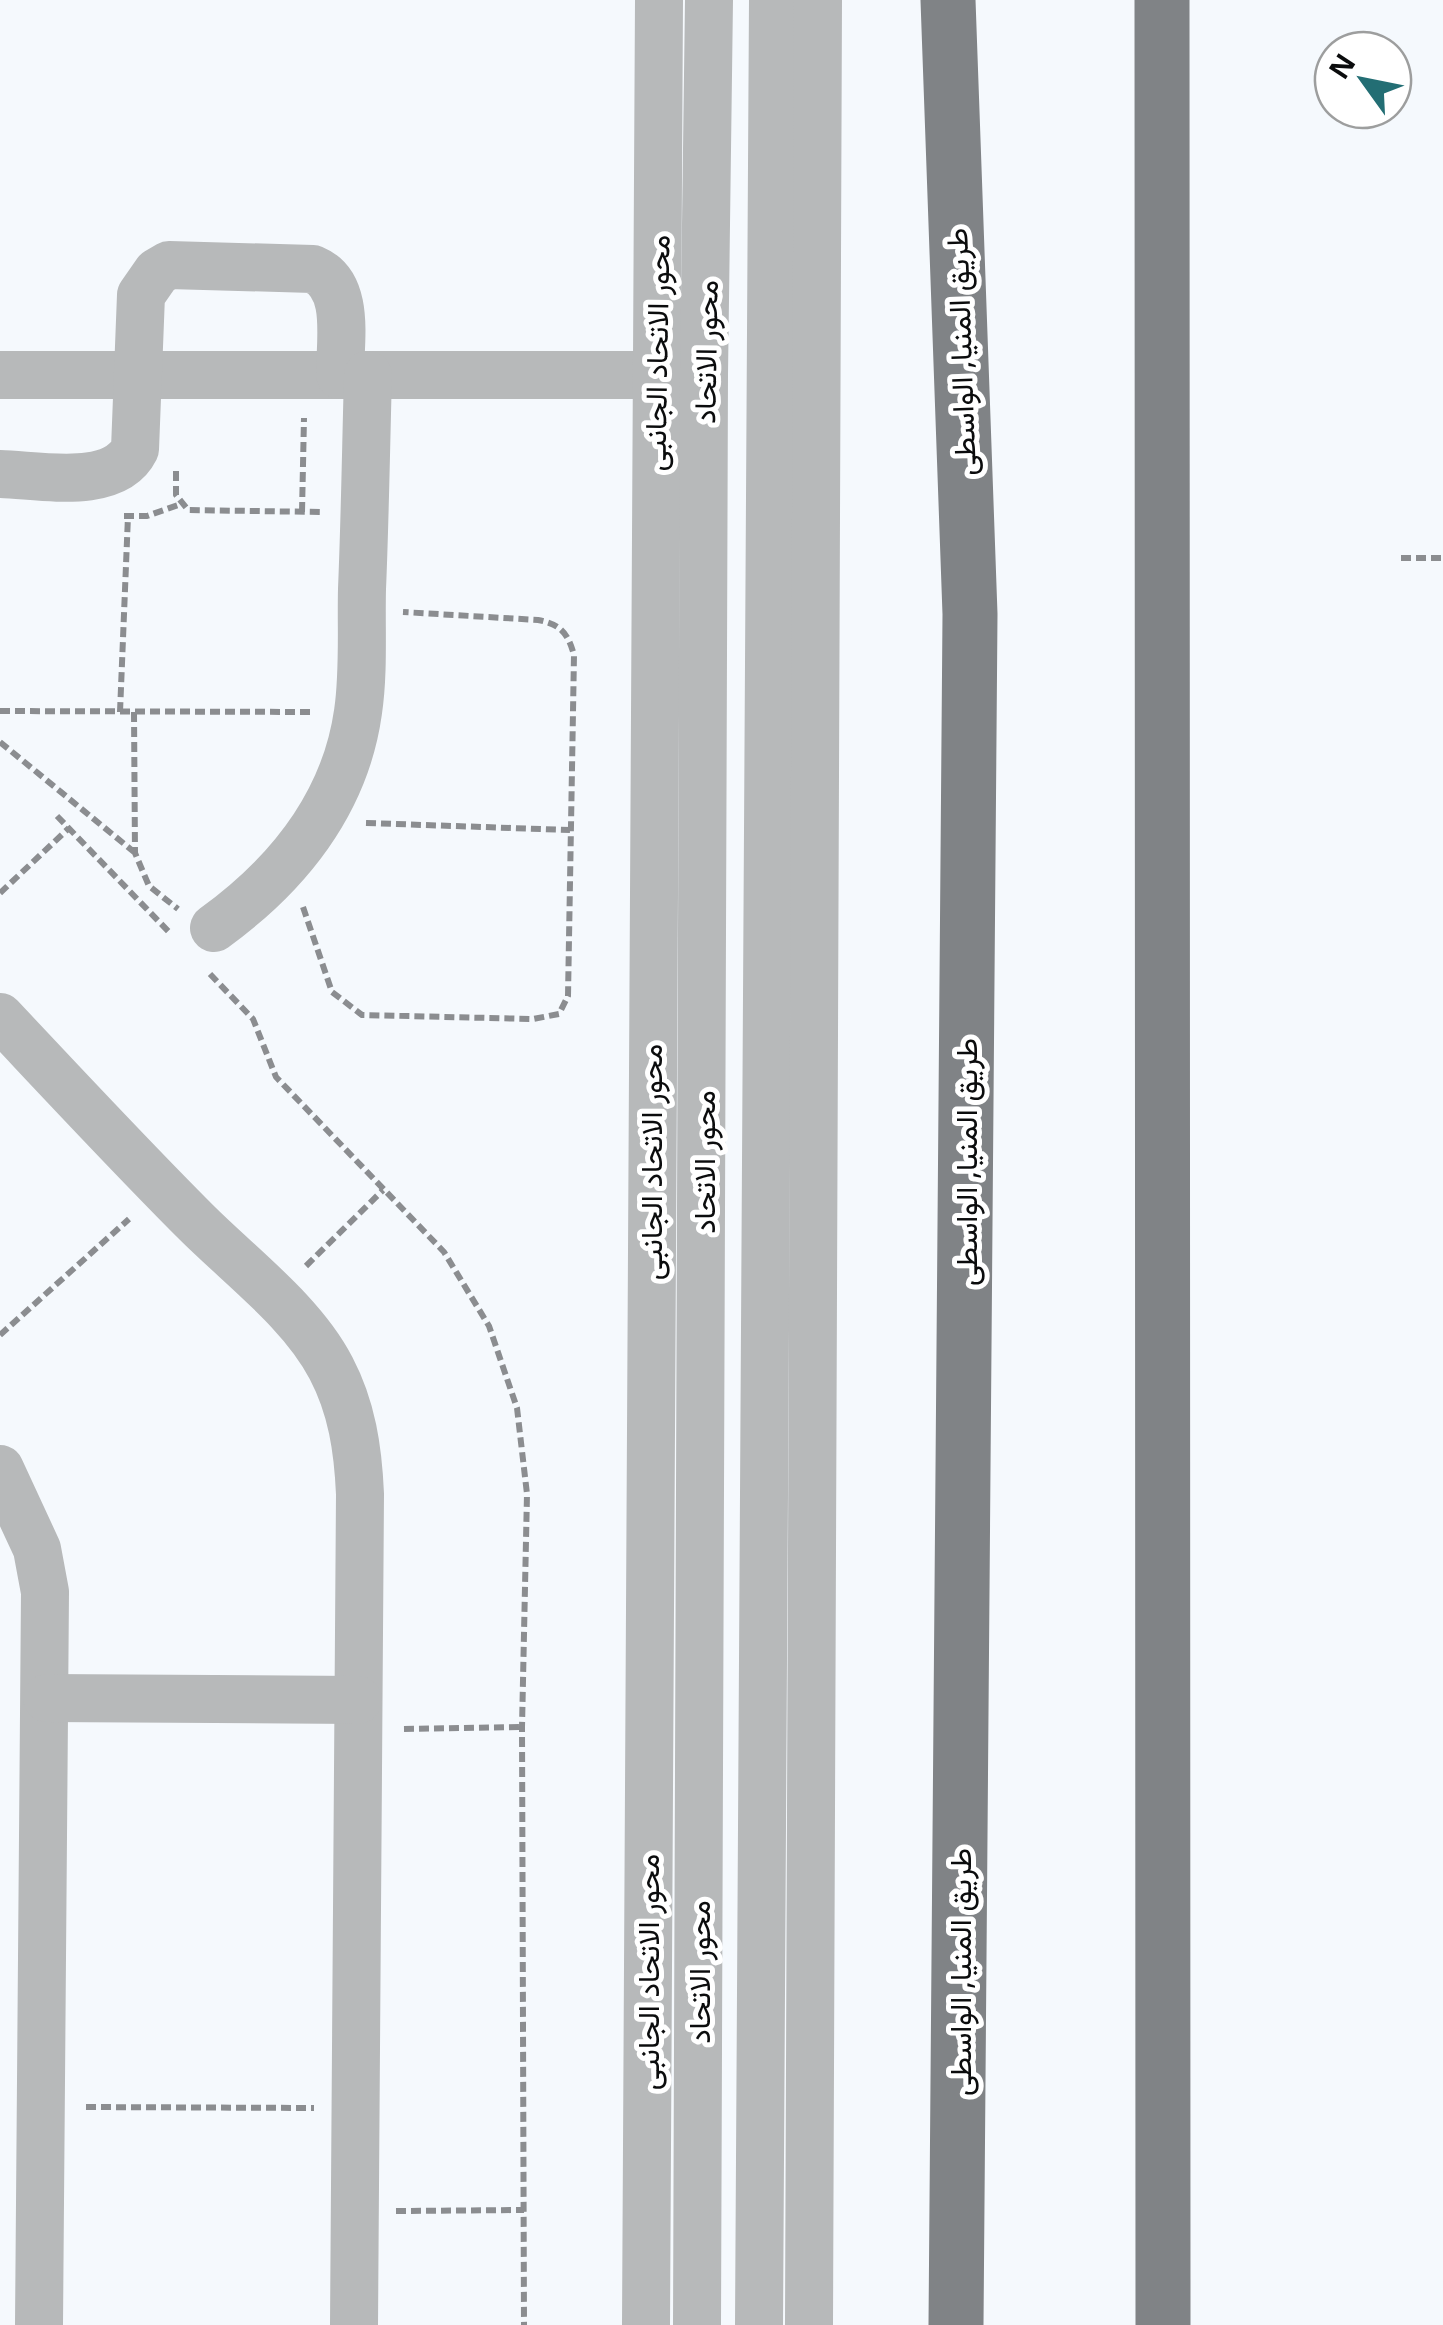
<svg xmlns="http://www.w3.org/2000/svg" width="1443" height="2325" font-family="'Noto Sans',Vazirmatn,sans-serif">
  <style>
    .lines { fill: none; stroke-linecap: round; stroke-linejoin: round }
    .path { stroke: #8b8d90; stroke-width: 6; stroke-dasharray: 10 5; stroke-linecap: butt }
    .minor { stroke: #b7b9ba; stroke-width: 48 }
    .major { stroke: #808386; stroke-width: 55 }
    .labels { text-anchor: middle; dominant-baseline: central; stroke-width: 10; stroke-linejoin: round; paint-order: stroke }
    .street-label { font-size: 30px; fill: #0b0c0d; stroke: #fff }
  </style>
  <rect width="100%" height="100%" fill="#f5f9fd"/>
  <g class="lines">
    <!-- path -->
    <g class="path">
      <path d="M176,471V495L188,510L321,512"/>
      <path d="M302,512L304,418"/>
      <path d="M124,516H147L181,504"/>
      <path d="M1401,558H1443"/>
      <path d="M0,711L312,712"/>
      <path d="M120,712L128,516"/>
      <path d="M134,712L135,853L149,886L178,909"/>
      <path d="M0,742L134,852"/>
      <path d="M57,816L170,933"/>
      <path d="M366,823L570,830"/>
      <path d="M0,893L69,828"/>
      <path d="M303,907L332,992L362,1015L533,1019L559,1014L568,996L574,655C568,633 560,624 538,620L403,612"/>
      <path d="M210,974L253,1019L276,1077L444,1252L489,1326L517,1408L527,1494L522,1727L524,2325"/>
      <path d="M306,1266L383,1190"/>
      <path d="M0,1335L129,1219"/>
      <path d="M404,1729L522,1727"/>
      <path d="M86,2107L314,2108"/>
      <path d="M396,2211L524,2210"/>
    </g>
    <!-- minor -->
    <g class="minor">
      <path d="M0,375H686"/>
      <path d="M0,474C40,475 114,491 135,449L141,295L157,272L169,265L313,269C351,285 340,340 340,375"/>
      <path d="M214,928C287,875 345,804 358,712C364,672 361,629 362,589C365,518 366,446 368,375"/>
      <path d="M0,1017C65,1086 129,1155 196,1222C241,1267 302,1312 331,1368C352,1408 358,1449 360,1494L354,2325"/>
      <path d="M0,1469L37,1549L45,1592L39,2325"/>
      <path d="M47,1698L358,1700"/>
      <path d="M646,2325L659,0"/>
      <path d="M697,2325L704,375L709,0"/>
      <path d="M759,2325L773,0"/>
      <path d="M809,2325L818,0"/>
    </g>
    <!-- major -->
    <g class="major">
      <path d="M948,0L970,614L956,2325"/>
      <path d="M1162,0L1163,2325"/>
    </g>
  </g>
  <g class="labels">
    <!-- street labels -->
    <g class="street-label">
      <text transform="translate(705 352) rotate(-89)">محور الاتحاد</text>
      <text transform="translate(960 352) rotate(-92)">طريق المنيا, الواسطى</text>
      <text transform="translate(656 353) rotate(-89)">محور الاتحاد الجانبى</text>
      <text transform="translate(650 1162) rotate(-90)">محور الاتحاد الجانبى</text>
      <text transform="translate(703 1162) rotate(-90)">محور الاتحاد</text>
      <text transform="translate(965 1162) rotate(-90)">طريق المنيا, الواسطى</text>
      <text transform="translate(647 1972) rotate(-90)">محور الاتحاد الجانبى</text>
      <text transform="translate(698 1972) rotate(-90)">محور الاتحاد</text>
      <text transform="translate(959 1972) rotate(-90)">طريق المنيا, الواسطى</text>
    </g>
  </g>
  <!-- north arrow -->
  <g transform="translate(1363 80) rotate(303)"><circle r="48" fill="#ffffff" stroke="#9d9e9e" stroke-width="2.5"/>
  <path d="M0-8L18 38L0 25L-18 38Z" fill="#236e74"/>
  <text y="-15" font-size="28" font-weight="bold" text-anchor="middle" fill="#0b0c0d">N</text>
  </g>
</svg>
